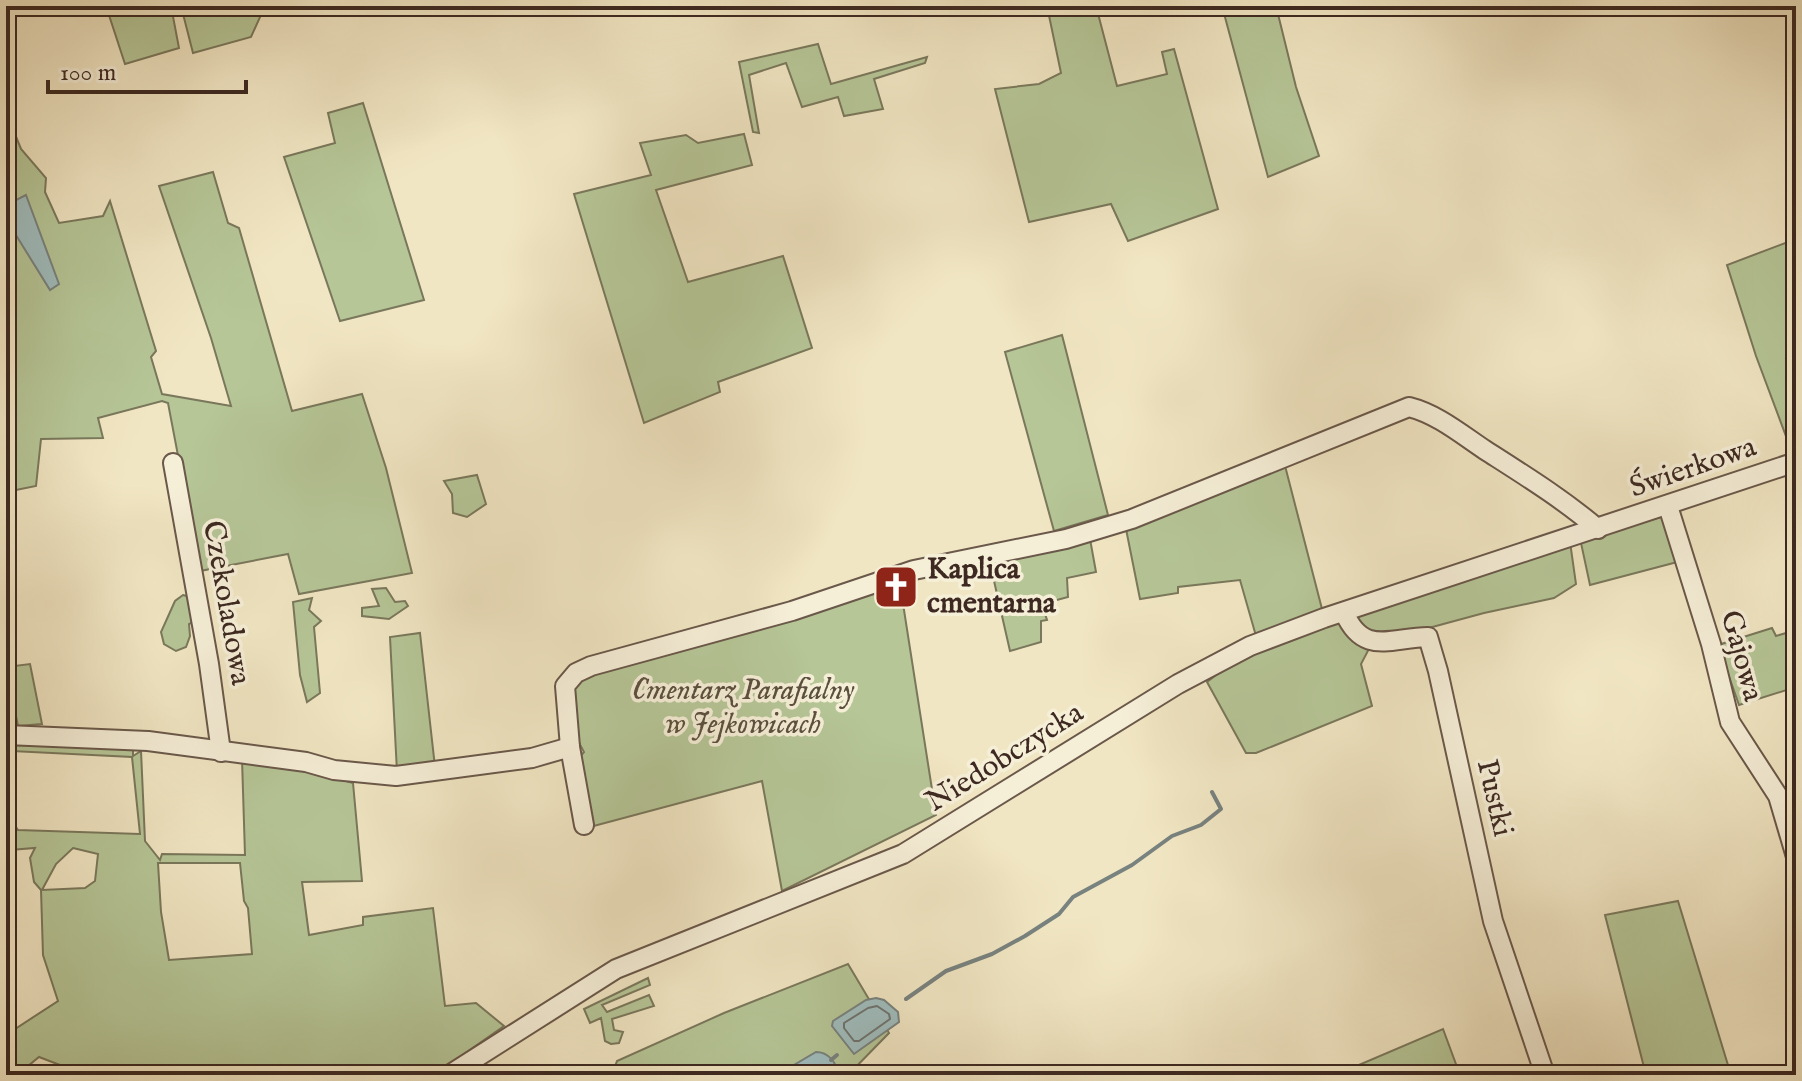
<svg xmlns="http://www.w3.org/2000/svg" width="1802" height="1081" font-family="'IM FELL English',serif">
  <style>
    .green { fill: #b6c697; stroke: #7a785c; stroke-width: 2; fill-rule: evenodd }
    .water { fill: #9fbdbe; stroke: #78827f; stroke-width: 2 }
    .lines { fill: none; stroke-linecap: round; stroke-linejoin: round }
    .shore { stroke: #6e7370; stroke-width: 2 }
    .stream { stroke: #78827f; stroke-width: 4 }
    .minor-casing { stroke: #6a584a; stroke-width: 22 }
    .minor { stroke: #f6efd8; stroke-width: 18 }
    .labels { text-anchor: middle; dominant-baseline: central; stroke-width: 7; stroke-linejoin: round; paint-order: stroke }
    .street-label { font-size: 30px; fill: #3d2921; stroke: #f6efd8 }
    .poi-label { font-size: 30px; font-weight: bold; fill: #3d2921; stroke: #f6efd8; text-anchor: start }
    .park-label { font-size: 30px; font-style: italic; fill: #5b503e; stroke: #f6efd8 }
  </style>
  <rect width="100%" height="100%" fill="#f1e6c3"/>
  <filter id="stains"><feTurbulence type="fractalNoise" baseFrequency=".0025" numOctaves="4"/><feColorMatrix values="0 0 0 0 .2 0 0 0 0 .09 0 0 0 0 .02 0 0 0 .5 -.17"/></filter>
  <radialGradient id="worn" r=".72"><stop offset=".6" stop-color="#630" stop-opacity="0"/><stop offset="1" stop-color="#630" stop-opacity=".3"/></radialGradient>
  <!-- green -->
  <g class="green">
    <path d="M106,6H171L179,48L125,64Z"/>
    <path d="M181,6H265L251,37L193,53Z"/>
    <path d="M1047,6H1096L1117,86L1167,74L1162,52L1174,49L1218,209L1128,241L1111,204L1029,222L995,89L1039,84L1061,73Z"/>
    <path d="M1222,6H1276L1296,87L1319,156L1268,177Z"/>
    <path d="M818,44L831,84L927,57L925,63L874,79L883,109L844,116L838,97L802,107L786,63L749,75L759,133L753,132L739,62Z"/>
    <path d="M363,103L424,300L340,321L284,157L335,143L328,113Z"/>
    <path d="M6,112L21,149L46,178L45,192L59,223L103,216L110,201L156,351L151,357L162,394L231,406L211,338L159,186L213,172L228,223L239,228L292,411L362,394L386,468L412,573L299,594L288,554L200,571L168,403L162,401L98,418L103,438L41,439L36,486L6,492Z"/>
    <path d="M744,134L752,165L656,190L688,282L783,256L812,348L718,382L720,392L644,423L574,194L651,175L640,143L686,135L698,143Z"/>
    <path d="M1796,239V354L1786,359L1796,384V453L1793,455L1756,356L1727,265Z"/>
    <path d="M1062,335L1108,515L1054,531L1005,352Z"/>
    <path d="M1283,458L1322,609L1256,636L1240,580L1178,587V593L1140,599L1126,529Z"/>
    <path d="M477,475L486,504L467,517L453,513L452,494L444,481Z"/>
    <path d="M1664,516L1681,561L1590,585L1581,543L1587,539Z"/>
    <path d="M1090,539L1096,572L1067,578L1068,597L1042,604L1047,620L1041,621V642L1010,651L989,559Z"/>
    <path d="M1570,542L1576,584L1554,598L1484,613L1425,629L1381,635L1364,630L1355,616Z"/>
    <path d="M899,578L936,815L782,891L762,781L590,827L578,759L584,752L577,739L574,684L585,673Z"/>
    <path d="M386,588L395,602L405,601L408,606L389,619L362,616V608L379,606L372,589Z"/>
    <path d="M183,595L194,598L195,621L189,624L190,636L186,647L176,651L164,644L161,632L175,601Z"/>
    <path d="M312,598L309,610L321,621L314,627L320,693L307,702L300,675L293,602Z"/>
    <path d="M1341,618L1371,645L1361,664L1372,706L1256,753H1246L1207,682L1233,662Z"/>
    <path d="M1772,628L1776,636L1796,630V687L1739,705L1718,645Z"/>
    <path d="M420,633L435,767L397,772L390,637Z"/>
    <path d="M30,664L42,724L18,726L6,667Z"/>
    <path d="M6,745L133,747V756L141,751L145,841L160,860L162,854L245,855L242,759L285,764L353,783L362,881L302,882L309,935L363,925V917L433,908L445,1006L476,1003L504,1026L434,1075H86L39,1057L22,1071V1075H6V1026L12,1031L58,1001L43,955L41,890L34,882L30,858L35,848L10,850L6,847V830L11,820L18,830L140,834L132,757L12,751L13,803L6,804ZM73,848L98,854L95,881L85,888L42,890L56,864ZM158,863H240L244,901L248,908L252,954L169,960L161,912Z"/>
    <path d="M1678,901L1731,1075H1646L1605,915Z"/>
    <path d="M848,964L889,1033L848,1075H612L617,1061L724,1013Z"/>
    <path d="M648,978L650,985L602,1005L607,1012L649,995L654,1006L612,1019L614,1030L623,1032L619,1043L611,1044L605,1041L601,1018L590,1023L584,1009Z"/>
    <path d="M1443,1029L1460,1075H1341L1340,1073Z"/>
  </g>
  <!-- water -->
  <g class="water">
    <path d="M26,195L59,284L50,290L6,219V205Z"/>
    <path d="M876,998L884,1000L898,1012L899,1022L854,1054L832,1026L833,1021L866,1000Z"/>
    <path d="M816,1052C829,1052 836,1063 839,1075H777Z"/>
  </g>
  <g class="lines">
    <!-- shore -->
    <path class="shore" d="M877,1006L889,1014L890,1019L859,1041H854L844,1028V1023L868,1008Z"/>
    <!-- stream -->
    <g class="stream">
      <path d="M906,999L946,971L992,954L1025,936L1059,914L1073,897L1132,865L1172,836L1201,825L1221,809L1212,792"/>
      <path d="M831,1060L837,1055"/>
    </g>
    <!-- minor casing -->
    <g class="minor-casing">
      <g id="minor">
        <path d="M173,463L209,664L221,752"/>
        <path d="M1668,506L1711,644L1730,722L1778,796L1796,857"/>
        <path d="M1344,612C1363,656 1389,638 1428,637L1438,671L1493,921L1545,1075"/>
        <path d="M6,735L148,741L306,762L334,770L396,776L532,758L570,747"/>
        <path d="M584,825L570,747L565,686L576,673L591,666L792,611L914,570L1066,539L1132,519L1409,407C1437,414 1461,434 1485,450C1524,475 1563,499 1598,529"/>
        <path d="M449,1075L616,969L903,854L1178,684L1250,646L1324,618L1796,462"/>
      </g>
    </g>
    <!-- minor -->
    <use href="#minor" class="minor"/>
  </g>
  <!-- icons -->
  <defs>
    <g id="church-square" transform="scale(2.3)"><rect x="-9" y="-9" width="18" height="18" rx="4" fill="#8f2418" stroke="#f6efd8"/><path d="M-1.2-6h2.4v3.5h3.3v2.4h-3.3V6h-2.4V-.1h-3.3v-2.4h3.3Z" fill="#fff"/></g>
  </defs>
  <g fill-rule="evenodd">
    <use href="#church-square" x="896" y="587"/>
  </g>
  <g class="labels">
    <!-- street labels -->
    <g class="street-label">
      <text transform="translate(1693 468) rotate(-19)">Świerkowa</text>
      <text transform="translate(226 603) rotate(80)">Czekoladowa</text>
      <text transform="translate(1741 656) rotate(75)">Gajowa</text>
      <text transform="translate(1005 758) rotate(-32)">Niedobczycka</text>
      <text transform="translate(1494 798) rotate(77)">Pustki</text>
    </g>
    <!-- poi labels -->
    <g class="poi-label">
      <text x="927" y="570">Kaplica<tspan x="927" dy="34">cmentarna</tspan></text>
    </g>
    <!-- park labels -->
    <g class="park-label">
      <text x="743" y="691">Cmentarz Parafialny<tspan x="743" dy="34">w Jejkowicach</tspan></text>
    </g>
  </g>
  <!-- margin -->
  <rect width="1802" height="1081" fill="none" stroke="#f1e6c3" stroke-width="32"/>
  <rect x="8" y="8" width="1786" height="1065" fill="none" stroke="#3d2921" stroke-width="4"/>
  <rect x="16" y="16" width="1770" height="1049" fill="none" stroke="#3d2921" stroke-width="2"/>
  <!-- scale -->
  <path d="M48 80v12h198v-12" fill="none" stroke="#3d2921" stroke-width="4"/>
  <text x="60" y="80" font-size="24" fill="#3d2921" stroke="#f6efd8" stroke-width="6" paint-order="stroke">100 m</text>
  <rect width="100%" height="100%" filter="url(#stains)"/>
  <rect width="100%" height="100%" fill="url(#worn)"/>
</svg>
